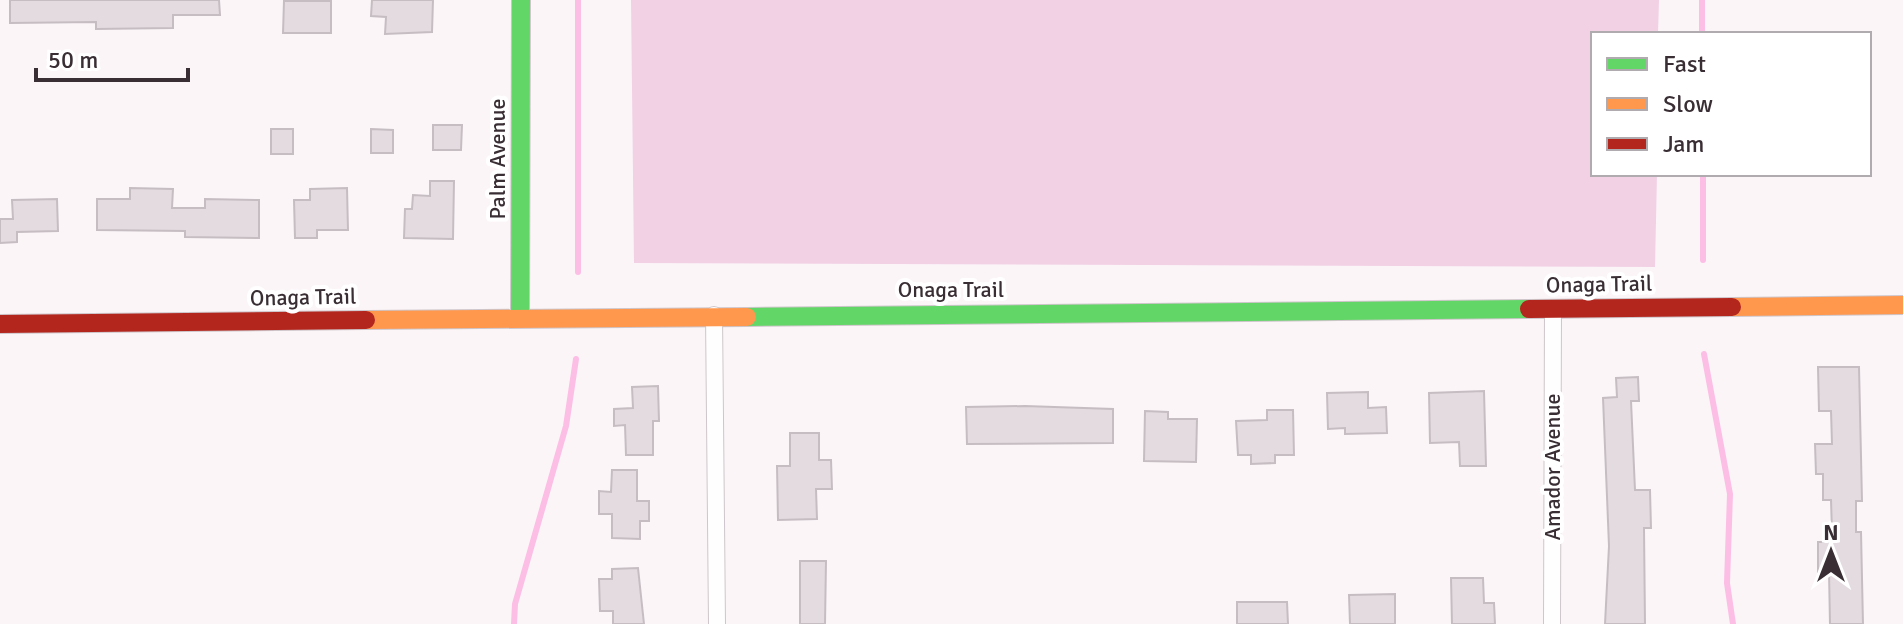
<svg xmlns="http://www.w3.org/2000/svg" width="1903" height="624" font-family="Signika,sans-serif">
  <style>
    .green { fill: #f2d1e5 }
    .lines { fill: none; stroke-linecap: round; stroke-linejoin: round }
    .stream { stroke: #fcbee5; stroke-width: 6 }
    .building { fill: #e3dbe0; stroke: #c6bdc2; stroke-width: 2 }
    .street-casing { stroke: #cec6ca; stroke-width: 18 }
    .fast-casing { stroke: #cec6ca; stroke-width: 20 }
    .slow-casing { stroke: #cec6ca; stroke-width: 20 }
    .jam-casing { stroke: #cec6ca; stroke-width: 20 }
    .street { stroke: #fefefe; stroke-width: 16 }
    .fast { stroke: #63d668; stroke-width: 18 }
    .slow { stroke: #ff974d; stroke-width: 18 }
    .jam { stroke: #b3261e; stroke-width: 18 }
    .labels { text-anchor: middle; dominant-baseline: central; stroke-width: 8; stroke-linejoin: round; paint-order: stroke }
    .street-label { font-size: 22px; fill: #392e34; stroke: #fff }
  </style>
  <rect width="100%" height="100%" fill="#fbf5f8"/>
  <!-- green -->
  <path class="green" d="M631,0H1659L1658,34H1593V174H1657L1655,267L634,263Z"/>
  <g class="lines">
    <!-- stream -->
    <g class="stream">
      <path d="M578,0V272"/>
      <path d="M1702,0V34"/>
      <path d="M1703,174V260"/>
      <path d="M1704,354L1730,494L1727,583L1733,624"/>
      <path d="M514,624L515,604L566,426L576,359"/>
    </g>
  </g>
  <!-- building -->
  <g class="building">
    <path d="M10,0H219L220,15H173V28L96,29V22L10,23Z"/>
    <path d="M372,0H433L432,32L385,34L386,17L371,16Z"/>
    <path d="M284,1H331V33H283Z"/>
    <path d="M433,125H462L461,150H433Z"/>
    <rect x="271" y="129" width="22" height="25"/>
    <path d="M371,129L393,130V153H371Z"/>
    <path d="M430,181H454L453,239L404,238L405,209H412L413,195L430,196Z"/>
    <path d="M130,188L173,189L172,208H205V199L259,200V238L185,237V231L97,230V199H130Z"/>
    <path d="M347,188L348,230H317V238H295L294,200H310V189Z"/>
    <path d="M57,199L58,231L17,232V242L0,243V219H13L12,200Z"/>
    <path d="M1818,367H1859L1862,501H1856V532H1861L1863,624H1830L1829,572H1818V542H1829L1828,532H1832L1831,500H1823V474H1816L1815,444H1832L1831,411H1819Z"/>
    <path d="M1638,377L1639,401H1631L1635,490H1650L1651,528H1644L1645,624H1605L1609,546L1603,398L1617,397L1616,378Z"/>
    <path d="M658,386L659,421H653V455H626L625,425L614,426V409L633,408L632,387Z"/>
    <path d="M1484,391L1486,466H1460L1459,442L1430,443L1429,393Z"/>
    <path d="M1368,392V408L1386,407L1387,433L1345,434V428L1328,429L1327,393Z"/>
    <path d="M1025,406L1113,409V443L967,444L966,407Z"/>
    <path d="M1267,410H1293L1294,455H1275V463L1251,464V455H1238L1236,421L1267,420Z"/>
    <path d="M1145,411L1168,412V419H1197L1196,462L1144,461Z"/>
    <path d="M790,433H819V460H831L832,489H816L817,519L778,520L777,466H790Z"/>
    <path d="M612,470H637V501H649V521H640V539L612,538V514H599V491L611,492Z"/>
    <path d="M800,561H826L825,624H800Z"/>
    <path d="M638,568L644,624H613V611H600L599,579H612V569Z"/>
    <path d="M1451,578H1483L1484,603H1494L1495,624H1452Z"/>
    <path d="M1395,594V624H1350L1349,595Z"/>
    <path d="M1237,602H1287L1288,624H1237Z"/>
  </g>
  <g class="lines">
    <!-- street casing -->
    <g class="street-casing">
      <g id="street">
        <path d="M714,315L717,624"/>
        <path d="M1552,624L1553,309"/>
      </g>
    </g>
    <!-- fast casing -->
    <g class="fast-casing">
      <g id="fast">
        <path d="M747,317L1529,309"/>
        <path d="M520,318L521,0"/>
      </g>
    </g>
    <!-- slow casing -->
    <g class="slow-casing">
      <g id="slow">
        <path d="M1732,307L1903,305"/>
        <path d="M366,320L747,317"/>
      </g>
    </g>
    <!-- jam casing -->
    <g class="jam-casing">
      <g id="jam">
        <path d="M1529,309L1732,307"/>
        <path d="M0,324L366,320"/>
      </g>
    </g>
    <!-- street -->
    <use href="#street" class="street"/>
    <!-- fast -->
    <use href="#fast" class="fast"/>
    <!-- slow -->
    <use href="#slow" class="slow"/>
    <!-- jam -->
    <use href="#jam" class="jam"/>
  </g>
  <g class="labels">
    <!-- street labels -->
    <g class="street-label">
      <text transform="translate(497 159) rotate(-90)">Palm Avenue</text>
      <text transform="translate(1599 284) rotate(-1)">Onaga Trail</text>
      <text x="951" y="289">Onaga Trail</text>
      <text transform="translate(303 297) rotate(-1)">Onaga Trail</text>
      <text transform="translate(1552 467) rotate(-90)">Amador Avenue</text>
    </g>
  </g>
  <!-- legend -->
  <rect x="1591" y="32" width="280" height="144" fill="#ffffff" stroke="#b0abae" stroke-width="2"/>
  <rect x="1607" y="58" width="40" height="12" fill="#63d668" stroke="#b0abae" stroke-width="2"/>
  <text x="1663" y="72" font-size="24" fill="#392e34">Fast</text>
  <rect x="1607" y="98" width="40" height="12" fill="#ff974d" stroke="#b0abae" stroke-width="2"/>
  <text x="1663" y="112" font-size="24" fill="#392e34">Slow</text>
  <rect x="1607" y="138" width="40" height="12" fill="#b3261e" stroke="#b0abae" stroke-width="2"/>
  <text x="1663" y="152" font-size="24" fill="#392e34">Jam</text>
  <!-- north arrow -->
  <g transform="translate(1831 552)" stroke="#ffffff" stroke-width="6" paint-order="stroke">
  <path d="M0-6L14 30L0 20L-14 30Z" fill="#392e34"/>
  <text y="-12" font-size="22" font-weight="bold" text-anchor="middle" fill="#392e34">N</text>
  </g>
  <!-- scale -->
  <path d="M36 68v12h152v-12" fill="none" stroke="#392e34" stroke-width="4"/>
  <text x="48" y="68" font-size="24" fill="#392e34" stroke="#ffffff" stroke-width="6" paint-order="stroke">50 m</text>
</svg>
